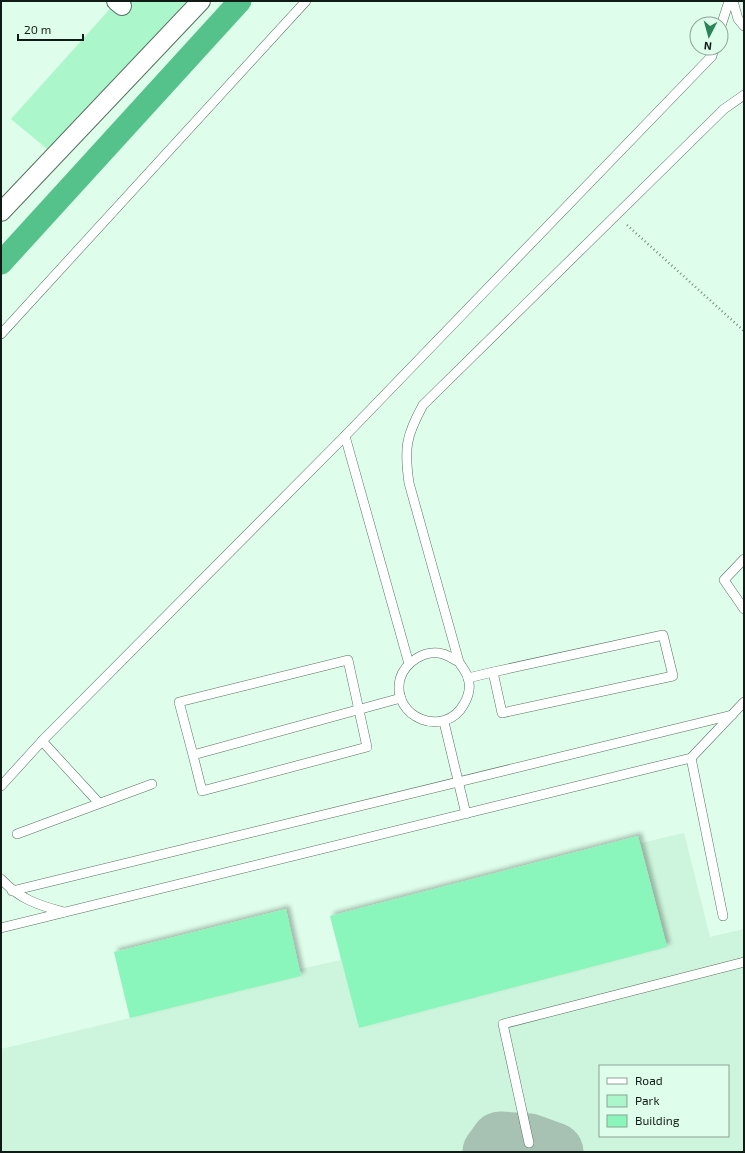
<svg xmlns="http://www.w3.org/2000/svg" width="745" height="1153" font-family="'Exo 2',sans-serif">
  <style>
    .built { fill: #cdf4dc; fill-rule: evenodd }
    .green { fill: #abf6cb }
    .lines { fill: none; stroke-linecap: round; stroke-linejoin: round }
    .canal { stroke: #55c18b; stroke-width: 23 }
    .taxiway { stroke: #a7c1b2; stroke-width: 59 }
    .building { fill: #8bf6bc; filter: url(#shadow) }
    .service-casing { stroke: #567161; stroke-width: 10 }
    .minor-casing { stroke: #567161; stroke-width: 20 }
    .path { stroke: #788e81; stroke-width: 2.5; stroke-dasharray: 1 3; stroke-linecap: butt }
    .service { stroke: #fff; stroke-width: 9 }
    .minor { stroke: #fff; stroke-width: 18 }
  </style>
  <defs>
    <filter id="shadow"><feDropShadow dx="3.5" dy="-3.5" stdDeviation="2" flood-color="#0004"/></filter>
  </defs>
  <rect width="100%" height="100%" fill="#defdea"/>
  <!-- built -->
  <path class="built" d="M684,833L710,937L744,929V1152H1V1049L130,1018L114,952L286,909L300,969L341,960L330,916L638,836L641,843ZM600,1066H728V1136H600Z"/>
  <!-- green -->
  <path class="green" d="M117,1H187L52,153L11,119Z"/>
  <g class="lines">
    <!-- canal -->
    <path class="canal" d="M1,263L240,1"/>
    <!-- taxiway -->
    <path class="taxiway" d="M492,1152L500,1141L529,1143L554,1152"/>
  </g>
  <!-- building -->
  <g class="building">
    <path d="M638,836L667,947L359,1028L330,916Z"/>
    <path d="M286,909L301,976L130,1018L114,952Z"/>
  </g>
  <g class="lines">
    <!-- service casing -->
    <g class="service-casing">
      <g id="service">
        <path d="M733,1L738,19L744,26"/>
        <path d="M721,26L729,1"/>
        <path d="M1,334L306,1"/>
        <path d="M345,436L409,664"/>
        <path d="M744,559L724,580L744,609"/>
        <path d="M459,662C454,660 448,655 443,654C425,649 405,662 400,679C391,718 445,739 464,704C468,697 471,687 468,678C467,673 462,667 459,662L409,483C404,448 406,436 423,405L724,109L744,95"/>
        <path d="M468,678L493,672L663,635L673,676L502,713L493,672"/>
        <path d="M444,722L466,814"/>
        <path d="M42,741L99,803"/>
        <path d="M193,755L179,702L348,660L367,747L202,791L193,755L401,698"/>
        <path d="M691,758L723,916"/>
        <path d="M1,786L42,741L345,436L712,56L714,48"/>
        <path d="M17,834L152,784"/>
        <path d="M1,879C20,899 37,905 64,912"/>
        <path d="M12,891L732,715"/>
        <path d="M1,928L691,758L744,702"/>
        <path d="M529,1143L503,1024L744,962"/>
      </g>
    </g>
    <!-- minor casing -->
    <g class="minor-casing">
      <g id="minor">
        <path d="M116,1L122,6"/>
        <path d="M1,212L201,1"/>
      </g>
    </g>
    <!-- path -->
    <path class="path" d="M627,225L744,331"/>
    <!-- service -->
    <use href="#service" class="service"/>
    <!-- minor -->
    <use href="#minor" class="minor"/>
  </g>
  <!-- border -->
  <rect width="745" height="1153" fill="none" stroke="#101b15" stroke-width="4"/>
  <!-- legend -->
  <rect x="599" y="1065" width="130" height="72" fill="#defdea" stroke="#8ca395"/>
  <rect x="607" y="1078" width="20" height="6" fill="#ffffff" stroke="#8ca395"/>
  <text x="635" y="1085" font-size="12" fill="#101b15">Road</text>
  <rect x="607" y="1095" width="20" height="12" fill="#abf6cb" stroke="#8ca395"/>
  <text x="635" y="1105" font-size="12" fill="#101b15">Park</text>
  <rect x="607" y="1115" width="20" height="12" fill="#8bf6bc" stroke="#8ca395"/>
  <text x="635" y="1125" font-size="12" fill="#101b15">Building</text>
  <!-- north arrow -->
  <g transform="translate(709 36) rotate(186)"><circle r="19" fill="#defdea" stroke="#8ca395"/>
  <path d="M0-3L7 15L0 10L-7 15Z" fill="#298459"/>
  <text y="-6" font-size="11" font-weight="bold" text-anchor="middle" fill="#101b15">N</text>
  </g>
  <!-- scale -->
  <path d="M18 34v6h65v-6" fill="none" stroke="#101b15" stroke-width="2"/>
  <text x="24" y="34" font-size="12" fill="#101b15" stroke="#defdea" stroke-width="3" paint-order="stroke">20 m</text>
</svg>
